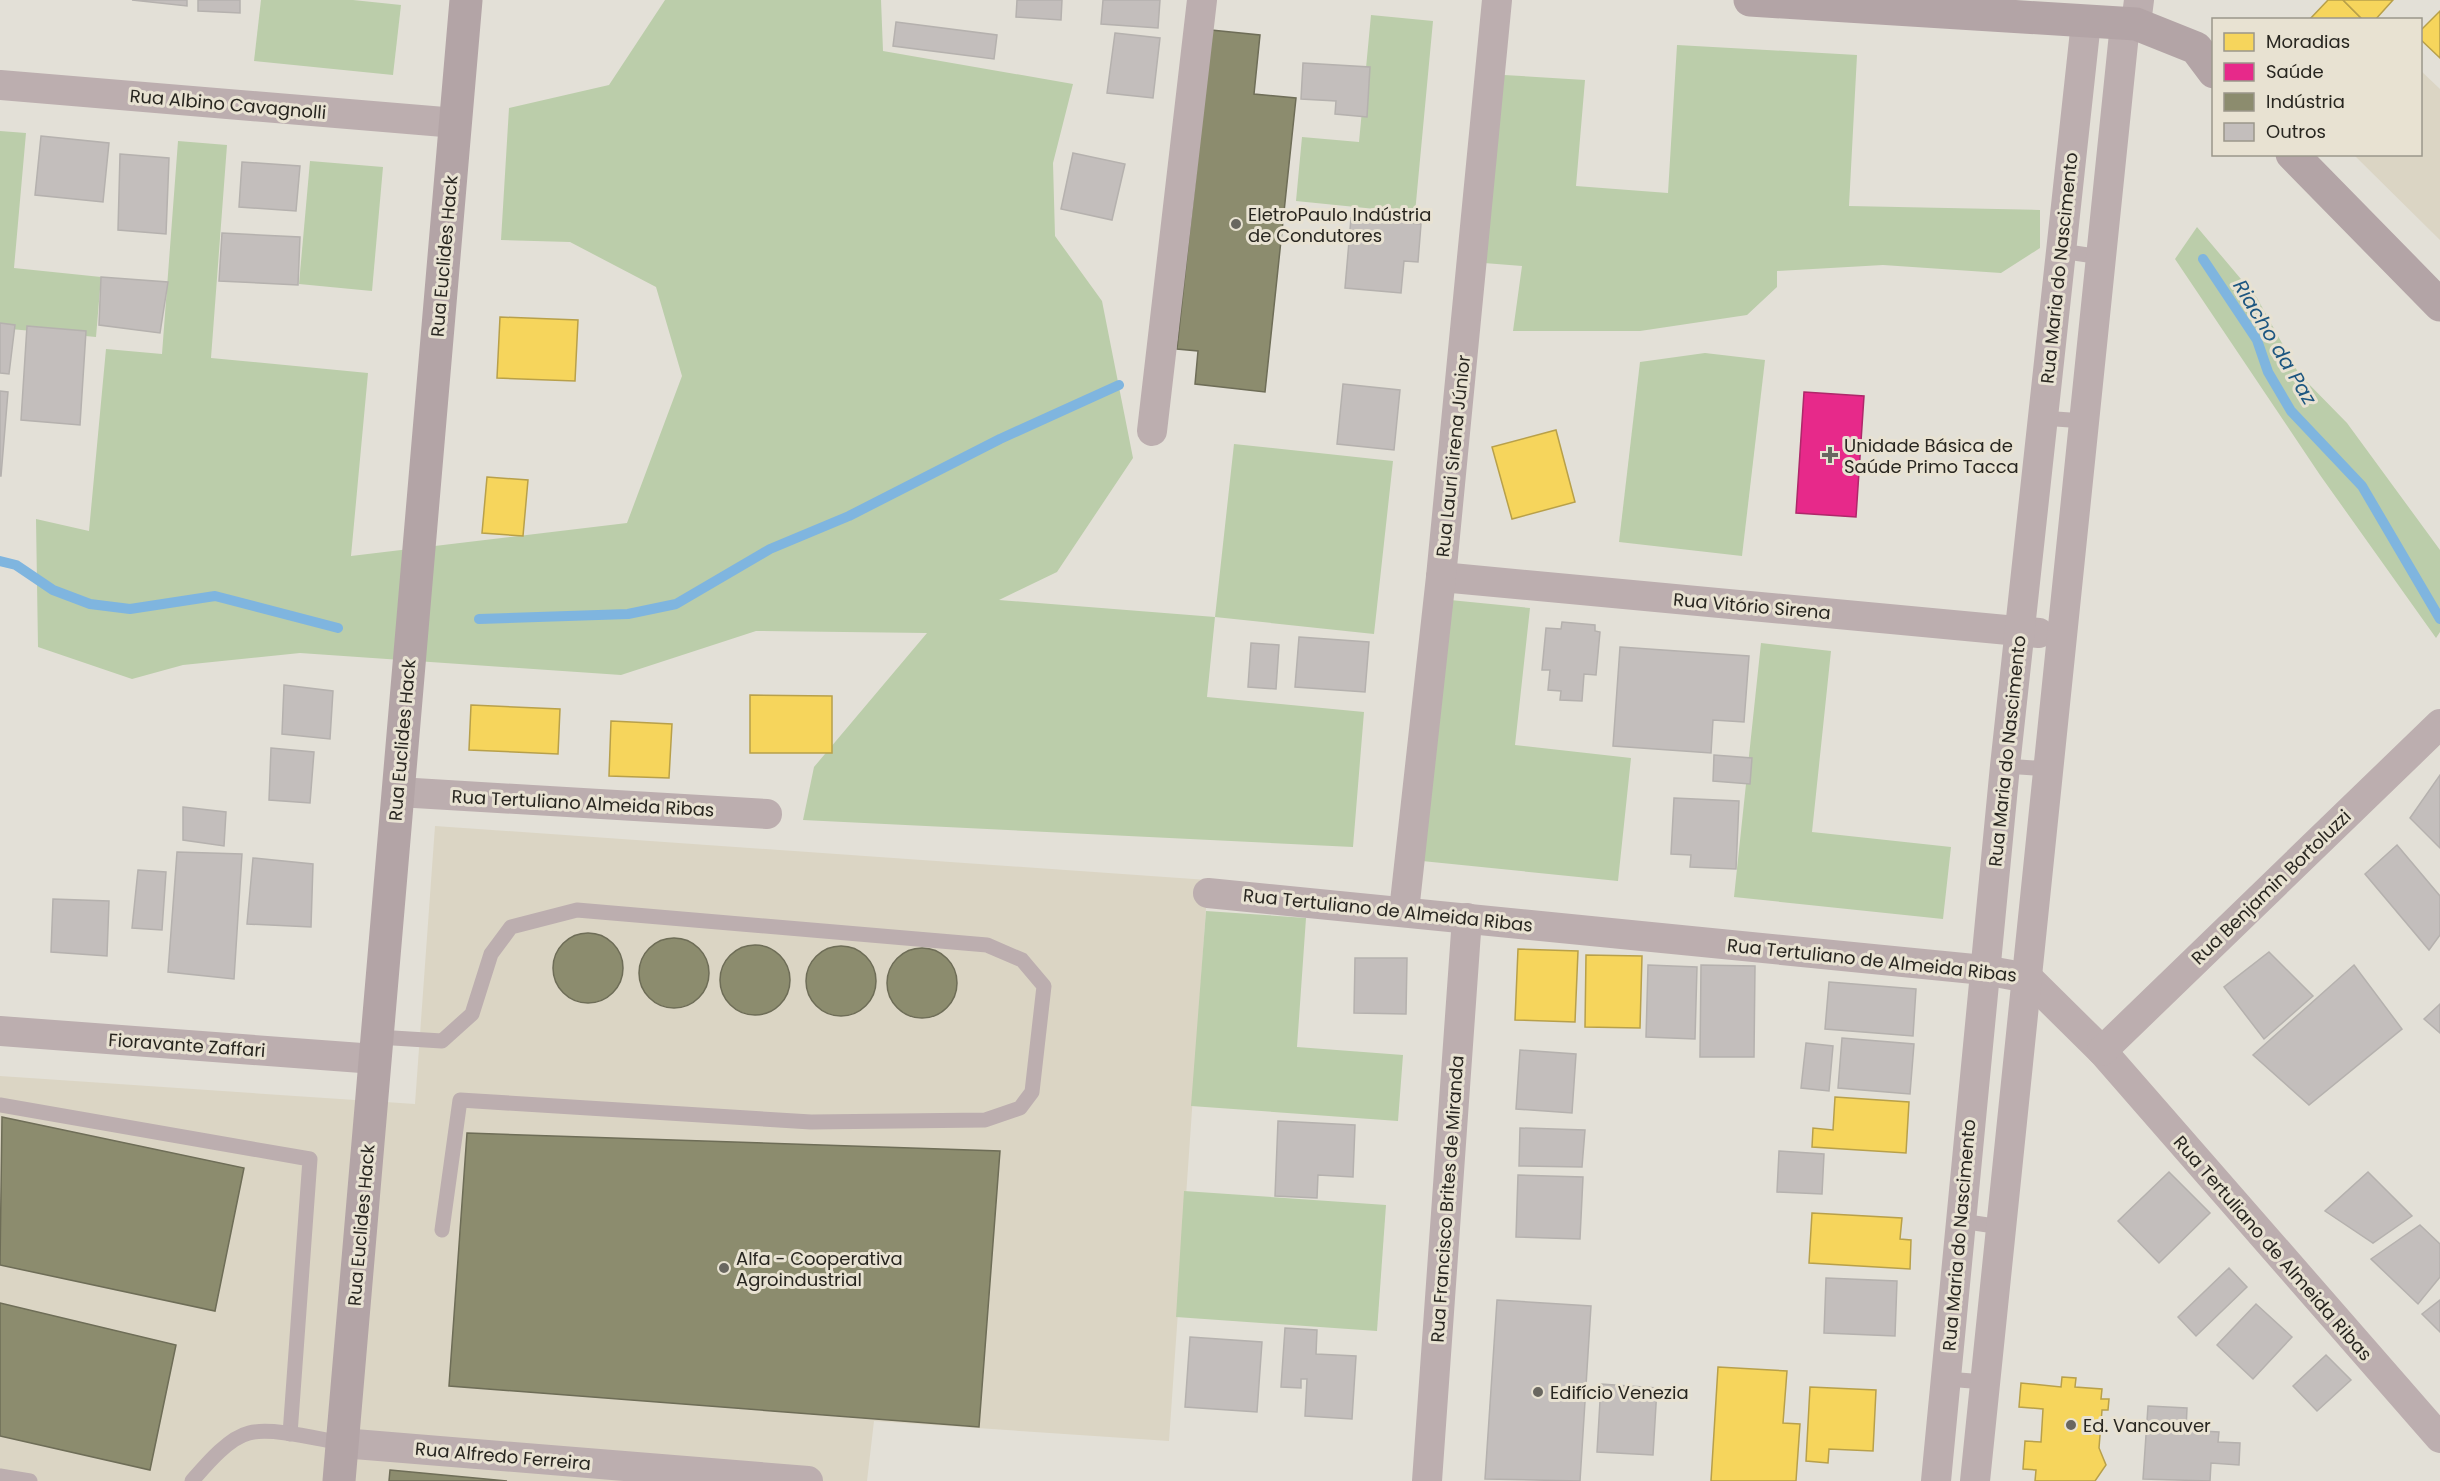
<svg xmlns="http://www.w3.org/2000/svg" width="2440" height="1481" font-family="Poppins,sans-serif">
  <style>
    .built { fill: #dbd5c4 }
    .green { fill: #bbcdaa }
    .homes { fill: #f6d55c; stroke: #b8a04a; stroke-width: 1.5 }
    .health { fill: #e7298a; stroke: #ae286a; stroke-width: 1.5 }
    .industry { fill: #8c8c6e; stroke: #6e6d57; stroke-width: 1.5 }
    .lines { fill: none; stroke-linecap: round; stroke-linejoin: round }
    .stream { stroke: #7fb5df; stroke-width: 10 }
    .building { fill: #c3bebc; stroke: #b5b1ae; stroke-width: 1.5 }
    .lane { stroke: #bcaeaf; stroke-width: 15 }
    .street { stroke: #bcaeaf; stroke-width: 30 }
    .secondary { stroke: #b3a4a6; stroke-width: 33 }
    .poi-dot { fill: #696760; stroke: #e8e2d2; stroke-width: 2 }
    .labels { text-anchor: middle; dominant-baseline: central; stroke-width: 6; stroke-linejoin: round; paint-order: stroke }
    .street-label { font-size: 18px; fill: #282620; stroke: #e8e2d2 }
    .poi-label { font-size: 18px; fill: #282620; stroke: #e8e2d2; text-anchor: start }
    .water-label { font-size: 20px; font-style: italic; fill: #1d5680; stroke: #e8e2d2 }
  </style>
  <rect width="100%" height="100%" fill="#e3e0d7"/>
  <!-- built -->
  <g class="built">
    <path d="M2421,71L2440,89V240L2354,155L2420,154Z"/>
    <path d="M435,826L1208,880L1169,1441L874,1421L867,1481H0V1076L415,1104Z"/>
  </g>
  <!-- green -->
  <g class="green">
    <path d="M261,0H353L401,5L393,75L254,61Z"/>
    <path d="M665,0H881L883,51L1073,84L1053,163L1055,236L1102,301L1133,458L1057,572L999,600L1215,617L1234,444L1393,461L1374,634L1215,617L1207,697L1364,712L1353,847L803,820L814,767L927,633L756,631L621,675L300,653L183,665L132,679L38,647L36,519L89,531L106,349L162,354L178,141L227,145L211,358L368,373L351,556L627,523L682,376L656,287L570,242L501,240L509,108L609,85Z"/>
    <path d="M1371,15L1433,21L1415,213L1296,201L1302,137L1359,142Z"/>
    <path d="M1677,45L1857,55L1849,206L2040,210V248L2001,273L1883,265L1777,271V287L1747,315L1640,331H1513L1522,266L1484,263L1504,75L1585,80L1576,186L1668,193Z"/>
    <path d="M0,131L26,133L14,268L101,277L96,337L0,328Z"/>
    <path d="M310,161L383,167L372,291L299,284Z"/>
    <path d="M2197,227L2257,298L2299,374L2347,423L2440,550V632L2436,638L2320,475L2175,259Z"/>
    <path d="M1705,353L1765,360L1742,556L1619,542L1640,362Z"/>
    <path d="M1450,600L1530,608L1515,745L1631,758L1618,881L1422,861Z"/>
    <path d="M1761,643L1831,651L1812,832L1951,847L1943,919L1734,897Z"/>
    <path d="M1206,911L1306,918L1297,1047L1403,1055L1398,1121L1191,1106Z"/>
    <path d="M1184,1191L1386,1205L1377,1331L1176,1317Z"/>
  </g>
  <!-- homes -->
  <g class="homes">
    <path d="M2328,0H2343L2363,20H2309Z"/>
    <path d="M2343,0H2393L2375,20H2363Z"/>
    <path d="M2440,11V58L2420,39V31Z"/>
    <path d="M500,317L578,320L575,381L497,378Z"/>
    <path d="M1556,430L1575,502L1512,519L1492,447Z"/>
    <path d="M487,477L528,480L523,536L482,533Z"/>
    <path d="M750,695L832,696V753H750Z"/>
    <path d="M471,705L560,709L558,754L469,750Z"/>
    <path d="M611,721L672,724L669,778L609,776Z"/>
    <path d="M1518,949L1578,951L1575,1022L1515,1020Z"/>
    <path d="M1586,955L1642,956L1640,1028L1585,1027Z"/>
    <path d="M1835,1097L1909,1102L1906,1153L1812,1147L1813,1128L1833,1130Z"/>
    <path d="M1812,1213L1902,1218L1900,1239L1911,1240L1910,1269L1809,1263Z"/>
    <path d="M1718,1367L1787,1371L1783,1423L1800,1424L1796,1481H1711Z"/>
    <path d="M2062,1377L2076,1378L2075,1387L2102,1389L2101,1399H2109L2108,1410H2102L2099,1448L2106,1465L2095,1481H2035L2036,1470L2023,1469L2025,1441L2041,1442L2043,1409L2019,1407L2021,1383L2061,1387Z"/>
    <path d="M1810,1387L1876,1390L1873,1451L1829,1449L1828,1463L1806,1461Z"/>
  </g>
  <!-- health -->
  <path class="health" d="M1804,392L1864,396L1856,517L1796,513Z"/>
  <!-- industry -->
  <g class="industry">
    <path d="M1211,30L1260,35L1254,94L1296,98L1265,392L1195,384L1198,351L1177,349Z"/>
    <circle cx="588" cy="968" r="35"/>
    <circle cx="674" cy="973" r="35"/>
    <circle cx="755" cy="980" r="35"/>
    <circle cx="841" cy="981" r="35"/>
    <circle cx="922" cy="983" r="35"/>
    <path d="M2,1117L244,1168L215,1311L0,1265Z"/>
    <path d="M467,1133L1000,1151L979,1427L449,1386Z"/>
    <path d="M0,1303L176,1345L150,1470L0,1436Z"/>
    <path d="M390,1470L507,1481H389Z"/>
  </g>
  <g class="lines">
    <!-- stream -->
    <g class="stream">
      <path d="M2203,259L2257,340L2268,372L2291,411L2362,486L2440,619"/>
      <path d="M0,561L16,565L53,590L90,604L130,609L215,596L338,628"/>
      <path d="M479,619L628,614L676,604L770,549L849,516L1000,439L1119,385"/>
    </g>
  </g>
  <!-- building -->
  <g class="building">
    <path d="M132,0H187V6Z"/>
    <path d="M198,0H240V13L198,11Z"/>
    <path d="M1017,0H1062L1061,20L1016,17Z"/>
    <path d="M1103,0H1160L1158,28L1101,24Z"/>
    <path d="M896,22L997,35L994,59L893,46Z"/>
    <path d="M1115,33L1160,38L1153,98L1107,93Z"/>
    <path d="M1303,63L1370,67L1367,117L1335,114L1336,101L1301,99Z"/>
    <path d="M41,136L109,143L103,202L35,195Z"/>
    <path d="M1073,153L1125,164L1112,220L1061,209Z"/>
    <path d="M120,154L169,158L166,234L118,230Z"/>
    <path d="M242,162L300,166L296,211L239,207Z"/>
    <path d="M1351,218L1421,224L1418,262L1404,261L1401,293L1345,288Z"/>
    <path d="M222,233L300,237L298,285L219,281Z"/>
    <path d="M101,277L168,282L160,333L99,325Z"/>
    <path d="M0,323L15,325L9,374L0,373Z"/>
    <path d="M27,326L86,331L80,425L21,420Z"/>
    <path d="M1343,384L1400,390L1394,450L1337,444Z"/>
    <path d="M0,391L8,392L1,476H0Z"/>
    <path d="M1562,622L1595,625V631L1600,632L1596,675L1584,674L1582,701L1560,700L1561,691L1548,690L1550,670H1542L1546,628L1561,629Z"/>
    <path d="M1299,637L1369,642L1365,692L1295,687Z"/>
    <path d="M1251,643L1279,645L1276,689L1248,687Z"/>
    <path d="M1620,647L1749,656L1744,722L1713,720L1711,753L1613,746Z"/>
    <path d="M284,685L333,691L330,739L282,734Z"/>
    <path d="M271,748L314,752L310,803L269,800Z"/>
    <path d="M1714,755L1752,758L1750,784L1713,781Z"/>
    <path d="M2440,775V848L2410,818Z"/>
    <path d="M1674,798L1739,801L1736,869L1690,867L1691,855L1671,854Z"/>
    <path d="M183,807L226,812L224,846L183,840Z"/>
    <path d="M2397,845L2440,896V935L2429,950L2365,874Z"/>
    <path d="M177,852L242,854L234,979L168,972Z"/>
    <path d="M253,858L313,864L311,927L247,924Z"/>
    <path d="M138,870L166,872L162,930L132,928Z"/>
    <path d="M53,899L109,901L107,956L51,952Z"/>
    <path d="M2269,952L2313,996L2264,1039L2224,987Z"/>
    <path d="M1355,958H1407L1406,1014L1354,1013Z"/>
    <path d="M1648,965L1697,967L1695,1039L1646,1037Z"/>
    <path d="M1701,965L1755,966L1754,1057H1700Z"/>
    <path d="M2354,965L2402,1029L2309,1105L2253,1055Z"/>
    <path d="M1829,982L1916,989L1913,1036L1825,1029Z"/>
    <path d="M2440,1004V1033L2424,1019Z"/>
    <path d="M1842,1038L1914,1044L1910,1094L1838,1088Z"/>
    <path d="M1806,1043L1833,1046L1829,1091L1801,1088Z"/>
    <path d="M1520,1050L1576,1054L1572,1113L1516,1109Z"/>
    <path d="M1278,1121L1355,1125L1353,1177L1318,1175L1317,1198L1275,1196Z"/>
    <path d="M1520,1128L1585,1130L1582,1167L1519,1166Z"/>
    <path d="M1779,1151L1824,1154L1822,1194L1777,1192Z"/>
    <path d="M2169,1172L2210,1213L2159,1263L2118,1221Z"/>
    <path d="M2368,1172L2412,1216L2373,1243L2325,1211Z"/>
    <path d="M1518,1175L1583,1177L1580,1239L1516,1237Z"/>
    <path d="M2420,1225L2440,1244V1277L2418,1304L2371,1259Z"/>
    <path d="M2229,1268L2247,1287L2196,1336L2178,1317Z"/>
    <path d="M1826,1278L1897,1281L1895,1336L1824,1333Z"/>
    <path d="M1497,1300L1591,1306L1580,1481L1485,1479Z"/>
    <path d="M2440,1300V1332L2422,1314Z"/>
    <path d="M2256,1304L2292,1337L2253,1379L2217,1345Z"/>
    <path d="M1285,1328L1317,1330L1316,1354L1356,1356L1352,1419L1305,1416L1307,1379H1301V1388L1281,1387Z"/>
    <path d="M1190,1337L1262,1342L1257,1412L1185,1407Z"/>
    <path d="M2326,1355L2351,1380L2317,1411L2293,1386Z"/>
    <path d="M1601,1384L1657,1388L1653,1455L1597,1452Z"/>
    <path d="M2148,1406L2187,1408L2186,1430L2219,1432L2218,1442L2240,1443L2239,1465L2211,1463L2210,1481L2143,1479Z"/>
  </g>
  <g class="lines">
    <!-- lane -->
    <g class="lane">
      <path d="M2061,251L2101,257"/>
      <path d="M2042,418L2084,421"/>
      <path d="M2005,766L2049,769"/>
      <path d="M377,1037L442,1041L472,1014L491,954L511,927L577,910L987,945L1022,960L1044,986L1032,1092L1020,1108L985,1120L811,1122L460,1100L442,1230"/>
      <path d="M0,1105L310,1159L290,1434"/>
      <path d="M1961,1221L2001,1227"/>
      <path d="M1946,1379L1985,1382"/>
      <path d="M0,1476L30,1481"/>
      <path d="M192,1481C205,1466 228,1438 249,1433C272,1427 318,1439 342,1443"/>
    </g>
    <!-- street -->
    <g class="street">
      <path d="M2136,24L2139,0"/>
      <path d="M0,85L456,123"/>
      <path d="M1152,431L1202,0"/>
      <path d="M1441,577L2039,633"/>
      <path d="M398,792L767,814"/>
      <path d="M1208,893L1984,970L2028,978L2102,1051L2440,1438"/>
      <path d="M1404,911L1441,577L1497,0"/>
      <path d="M0,1031L375,1059"/>
      <path d="M2102,1051L2440,724"/>
      <path d="M342,1443L808,1481"/>
      <path d="M1427,1481L1467,918"/>
      <path d="M1936,1481L2005,766L2086,22"/>
      <path d="M1975,1481L2125,24"/>
    </g>
    <!-- secondary -->
    <g class="secondary">
      <path d="M1750,0L2136,24L2196,48L2214,72"/>
      <path d="M2292,154L2440,305"/>
      <path d="M339,1481L466,0"/>
    </g>
  </g>
  <!-- markers -->
  <g class="poi-dot">
    <circle cx="1236" cy="224" r="6"/>
    <path d="M1827 446h6v6h6v6h-6v6h-6v-6h-6v-6h6z"/>
    <circle cx="724" cy="1268" r="6"/>
    <circle cx="1538" cy="1392" r="6"/>
    <circle cx="2071" cy="1425" r="6"/>
  </g>
  <g class="labels">
    <!-- street labels -->
    <g class="street-label">
      <text transform="translate(228 104) rotate(5)">Rua Albino Cavagnolli</text>
      <text transform="translate(444 256) rotate(-85)">Rua Euclides Hack</text>
      <text transform="translate(2059 268) rotate(-84)">Rua Maria do Nascimento</text>
      <text transform="translate(1453 456) rotate(-84)">Rua Lauri Sirena Júnior</text>
      <text transform="translate(1752 606) rotate(5)">Rua Vitório Sirena</text>
      <text transform="translate(402 740) rotate(-85)">Rua Euclides Hack</text>
      <text transform="translate(2007 751) rotate(-84)">Rua Maria do Nascimento</text>
      <text transform="translate(583 803) rotate(3)">Rua Tertuliano Almeida Ribas</text>
      <text transform="translate(2271 887) rotate(-44)">Rua Benjamin Bortoluzzi</text>
      <text transform="translate(1388 910) rotate(6)">Rua Tertuliano de Almeida Ribas</text>
      <text transform="translate(1872 960) rotate(6)">Rua Tertuliano de Almeida Ribas</text>
      <text transform="translate(187 1045) rotate(4)">Fioravante Zaffari</text>
      <text transform="translate(1447 1199) rotate(-86)">Rua Francisco Brites de Miranda</text>
      <text transform="translate(361 1225) rotate(-85)">Rua Euclides Hack</text>
      <text transform="translate(1959 1235) rotate(-85)">Rua Maria do Nascimento</text>
      <text transform="translate(2273 1248) rotate(49)">Rua Tertuliano de Almeida Ribas</text>
      <text transform="translate(503 1456) rotate(5)">Rua Alfredo Ferreira</text>
    </g>
    <!-- poi labels -->
    <g class="poi-label">
      <text x="1248" y="214">EletroPaulo Indústria<tspan x="1248" dy="21">de Condutores</tspan></text>
      <text x="1844" y="445">Unidade Básica de<tspan x="1844" dy="21">Saúde Primo Tacca</tspan></text>
      <text x="736" y="1258">Alfa - Cooperativa<tspan x="736" dy="21">Agroindustrial</tspan></text>
      <text x="1550" y="1392">Edifício Venezia</text>
      <text x="2083" y="1425">Ed. Vancouver</text>
    </g>
    <!-- water labels -->
    <g class="water-label">
      <text transform="translate(2275 342) rotate(59)">Riacho da Paz</text>
    </g>
  </g>
  <!-- legend -->
  <rect x="2212" y="18" width="210" height="138" fill="#e8e2d2" stroke="#9b978b" stroke-width="1.5"/>
  <rect x="2224" y="33" width="30" height="18" fill="#f6d55c" stroke="#9b978b" stroke-width="1.5"/>
  <text x="2266" y="48" font-size="18" fill="#282620">Moradias</text>
  <rect x="2224" y="63" width="30" height="18" fill="#e7298a" stroke="#9b978b" stroke-width="1.5"/>
  <text x="2266" y="78" font-size="18" fill="#282620">Saúde</text>
  <rect x="2224" y="93" width="30" height="18" fill="#8c8c6e" stroke="#9b978b" stroke-width="1.5"/>
  <text x="2266" y="108" font-size="18" fill="#282620">Indústria</text>
  <rect x="2224" y="123" width="30" height="18" fill="#c3bebc" stroke="#9b978b" stroke-width="1.5"/>
  <text x="2266" y="138" font-size="18" fill="#282620">Outros</text>
</svg>
